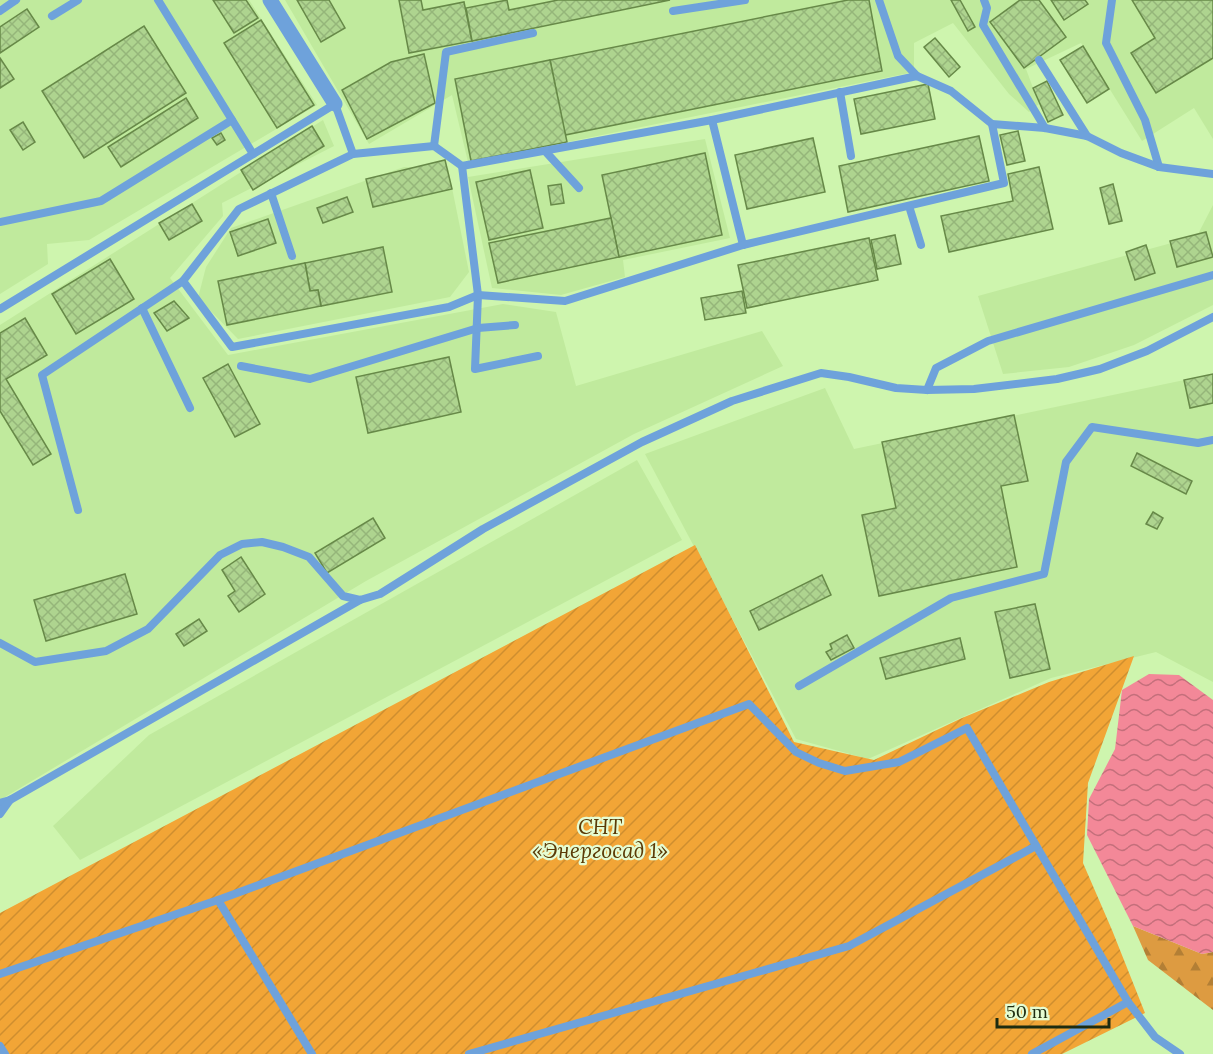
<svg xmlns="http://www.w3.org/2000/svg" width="1213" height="1054" font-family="Lora,serif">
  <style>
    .built { fill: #c0ea9d }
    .forest { fill: url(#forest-firs) }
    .garden { fill: url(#garden-furrows) }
    .water { fill: url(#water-waves) }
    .building { fill: url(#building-cross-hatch); stroke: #678948; stroke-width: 1.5 }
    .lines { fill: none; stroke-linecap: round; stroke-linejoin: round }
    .service { stroke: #6ea2db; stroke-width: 8 }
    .minor { stroke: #6ea2db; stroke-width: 15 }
    .labels { text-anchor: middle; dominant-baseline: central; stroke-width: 4.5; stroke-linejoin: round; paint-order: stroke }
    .park-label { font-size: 21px; font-style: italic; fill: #5b3a06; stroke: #e5fcd2 }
  </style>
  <defs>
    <pattern id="forest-firs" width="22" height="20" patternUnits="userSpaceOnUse" patternTransform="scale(1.5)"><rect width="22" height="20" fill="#dd9b41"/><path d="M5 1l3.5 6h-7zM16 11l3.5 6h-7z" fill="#b37f35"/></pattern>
    <pattern id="garden-furrows" width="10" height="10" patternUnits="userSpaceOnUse" patternTransform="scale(1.5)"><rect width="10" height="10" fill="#f2a536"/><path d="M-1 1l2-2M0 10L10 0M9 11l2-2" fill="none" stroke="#cf8e2f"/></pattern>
    <pattern id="water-waves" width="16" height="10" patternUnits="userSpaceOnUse" patternTransform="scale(1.5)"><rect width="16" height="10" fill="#f38898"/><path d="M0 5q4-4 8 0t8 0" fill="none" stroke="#c46f7b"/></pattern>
    <pattern id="building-cross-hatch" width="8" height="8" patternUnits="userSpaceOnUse" patternTransform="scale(1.5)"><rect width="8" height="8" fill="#aed48f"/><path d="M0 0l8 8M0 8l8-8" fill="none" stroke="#95b67a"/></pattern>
  </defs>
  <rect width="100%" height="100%" fill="#cef5ae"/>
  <!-- built -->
  <g class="built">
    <path d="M0,0H249L317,105L89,240L47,244L48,264L0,294Z"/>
    <path d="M285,0H1213V139L1194,108L1142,141L1081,43L1026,69L1039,104L1029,112L1009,94L953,23L914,43V72L468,162L452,95L369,144Z"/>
    <path d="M323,120L334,146L222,203L223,216L170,278L228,355L503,304L556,312L576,386L762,331L783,366L634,434L366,581L0,800V325Z"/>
    <path d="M705,139L730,238L623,260L625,277L561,295L492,288L468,177Z"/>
    <path d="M404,167L448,168L469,272L450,297L238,339L198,298L206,267L231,228Z"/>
    <path d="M1213,205V305L1134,345L1069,367L1003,374L978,296L1197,236Z"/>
    <path d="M1213,374V682L1156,652L1051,678L868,759L796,739L645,454L825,388L854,449Z"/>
    <path d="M637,460L682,540L80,860L53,826L149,735Z"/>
  </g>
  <!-- forest -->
  <path class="forest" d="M1133,926L1202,954L1213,952V1010L1148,960Z"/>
  <!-- garden -->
  <path class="garden" d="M695,545L794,742L874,760L962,718L1049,682L1134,656L1088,783L1083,863L1112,930L1145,1013L1062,1054H0V913Z"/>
  <!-- water -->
  <path class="water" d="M1149,674L1179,675L1213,700V952L1202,954L1133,926L1087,835L1089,799L1115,749L1122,690Z"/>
  <!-- building -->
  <g class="building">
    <path d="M213,0H246L258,18L234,33Z"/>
    <path d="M297,0H329L345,28L321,42Z"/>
    <path d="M399,0H421L423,10L464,2L472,41L409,53Z"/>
    <path d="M507,0L509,10L558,0H670L472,41L466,8Z"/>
    <path d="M848,0H869L882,71L565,135L550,60Z"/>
    <path d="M951,0H960L975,27L968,31Z"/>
    <path d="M1020,0H1039L1066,37L1024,68L990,22Z"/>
    <path d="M1051,0H1085L1088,4L1064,20Z"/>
    <path d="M1132,0H1213V58L1156,93L1131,53L1155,38Z"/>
    <path d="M27,9L39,27L0,53V27Z"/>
    <path d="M261,20L314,105L277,128L224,43Z"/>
    <path d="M144,26L186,93L84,158L42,91Z"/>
    <path d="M935,38L960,67L949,77L924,47Z"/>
    <path d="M1083,46L1109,89L1087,103L1060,60Z"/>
    <path d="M424,54L435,103L367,139L342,90L391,62Z"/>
    <path d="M0,58L14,79L0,88Z"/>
    <path d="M550,60L567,142L471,161L455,79Z"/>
    <path d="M1047,81L1063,115L1048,122L1033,88Z"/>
    <path d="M928,84L935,119L861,134L854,99Z"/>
    <path d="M186,98L198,118L121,167L108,147Z"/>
    <path d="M23,122L35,142L23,150L10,130Z"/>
    <path d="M312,126L324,146L253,190L241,170Z"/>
    <path d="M1018,131L1025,161L1007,165L1000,135Z"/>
    <path d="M221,133L225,140L217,145L212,138Z"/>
    <path d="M979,136L989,181L848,212L839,166Z"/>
    <path d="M813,138L825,192L747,209L735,155Z"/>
    <path d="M705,153L722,235L619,257L602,175Z"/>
    <path d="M445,160L452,189L373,207L366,179Z"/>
    <path d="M1039,167L1053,229L949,252L941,216L1013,201L1008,174Z"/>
    <path d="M530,170L543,228L489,240L476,182Z"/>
    <path d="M561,184L564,203L551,205L548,186Z"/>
    <path d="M1113,184L1122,221L1109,224L1100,188Z"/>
    <path d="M347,197L353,212L323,223L317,208Z"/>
    <path d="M192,204L202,221L169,240L159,223Z"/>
    <path d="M611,218L619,257L498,283L489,243Z"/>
    <path d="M268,219L276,243L238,256L230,232Z"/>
    <path d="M1206,232L1213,257L1177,267L1170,241Z"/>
    <path d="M895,235L901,264L877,269L871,240Z"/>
    <path d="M869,238L878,280L747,308L738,265Z"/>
    <path d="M1146,245L1155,273L1135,280L1126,252Z"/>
    <path d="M383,247L392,292L321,306L318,290L310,291L305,263Z"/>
    <path d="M110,259L134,299L76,334L52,294Z"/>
    <path d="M305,263L310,291L318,290L321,306L227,325L218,281Z"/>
    <path d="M742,291L746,313L705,320L701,298Z"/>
    <path d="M174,301L189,318L167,331L154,313Z"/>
    <path d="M25,318L47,355L6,379L51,454L33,465L0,411V333Z"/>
    <path d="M449,357L461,412L368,433L356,377Z"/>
    <path d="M228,364L260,424L235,437L203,378Z"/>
    <path d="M1213,374V403L1190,408L1184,380Z"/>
    <path d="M1014,415L1028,481L1001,486L1017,567L879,596L862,515L896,508L882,442Z"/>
    <path d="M1137,453L1192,481L1186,494L1131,466Z"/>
    <path d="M1153,512L1163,518L1157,529L1146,524Z"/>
    <path d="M373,518L385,538L327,573L315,553Z"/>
    <path d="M241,557L265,594L239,612L228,596L235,591L222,570Z"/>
    <path d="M125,574L137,614L46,641L34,600Z"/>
    <path d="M822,575L831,595L759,630L750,611Z"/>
    <path d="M1035,604L1050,669L1010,678L995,612Z"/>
    <path d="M199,619L207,631L184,646L176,634Z"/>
    <path d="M847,635L854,648L831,660L826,652L832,649L830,644Z"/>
    <path d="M960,638L965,659L886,679L880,658Z"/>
  </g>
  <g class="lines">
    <!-- service -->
    <g class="service">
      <path d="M158,0L253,154"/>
      <path d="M879,0L898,56L917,76"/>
      <path d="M984,0L987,8L983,25L1045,128"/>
      <path d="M1112,0L1106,43L1145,120L1159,167"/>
      <path d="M0,11L16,0"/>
      <path d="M673,11L745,0"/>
      <path d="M52,16L78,0"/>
      <path d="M1039,60L1087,136"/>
      <path d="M840,92L851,156"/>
      <path d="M712,120L743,245"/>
      <path d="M434,146L446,52L533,33"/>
      <path d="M545,151L579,188"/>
      <path d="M353,154L434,146L462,166L712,120L917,76L951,91L992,124L1045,128L1087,136L1121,153L1159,167L1213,174"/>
      <path d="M462,166L478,295L475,369L538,356"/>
      <path d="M271,193L292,256"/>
      <path d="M909,206L921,245"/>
      <path d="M0,222L101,201L232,120"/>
      <path d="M142,308L190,408"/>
      <path d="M0,309L335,104L353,154L239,209L183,281L232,347L449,307L478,295L565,301L743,245L1004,183L992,124"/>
      <path d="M241,366L310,379L478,328L515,325"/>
      <path d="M927,390L936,368L988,341L1213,275"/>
      <path d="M78,510L42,375L183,281"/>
      <path d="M0,643L35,662L106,651L148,629L220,555L242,544L262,542L283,547L309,557L343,596L360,600L380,594L483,529L642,442L732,401L821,373L849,377L896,388L927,390L974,389L1057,379L1100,369L1147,351L1213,317"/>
      <path d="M799,686L951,598L1044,574L1066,462L1092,427L1198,443L1213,440"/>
      <path d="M0,803L10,800L360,600"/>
      <path d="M0,814L10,800"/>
      <path d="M218,900L312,1054"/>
      <path d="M0,974L218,900L749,704L796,752L819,763L845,771L899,762L967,728L1128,1002L1155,1037L1180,1054"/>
      <path d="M0,1046L5,1054"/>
      <path d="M469,1054L849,946L1036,846"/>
      <path d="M1032,1054L1128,1002"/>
    </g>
    <!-- minor -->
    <path class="minor" d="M270,0L335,104"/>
  </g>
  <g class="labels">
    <!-- park labels -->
    <g class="park-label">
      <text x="600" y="826">СНТ<tspan x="600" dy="24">«Энергосад 1»</tspan></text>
    </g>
  </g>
  <!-- scale -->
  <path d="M997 1018v9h112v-9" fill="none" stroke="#1e2c10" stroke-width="3"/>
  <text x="1006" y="1018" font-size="18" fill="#1e2c10" stroke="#e5fcd2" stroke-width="4.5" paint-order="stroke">50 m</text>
</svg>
